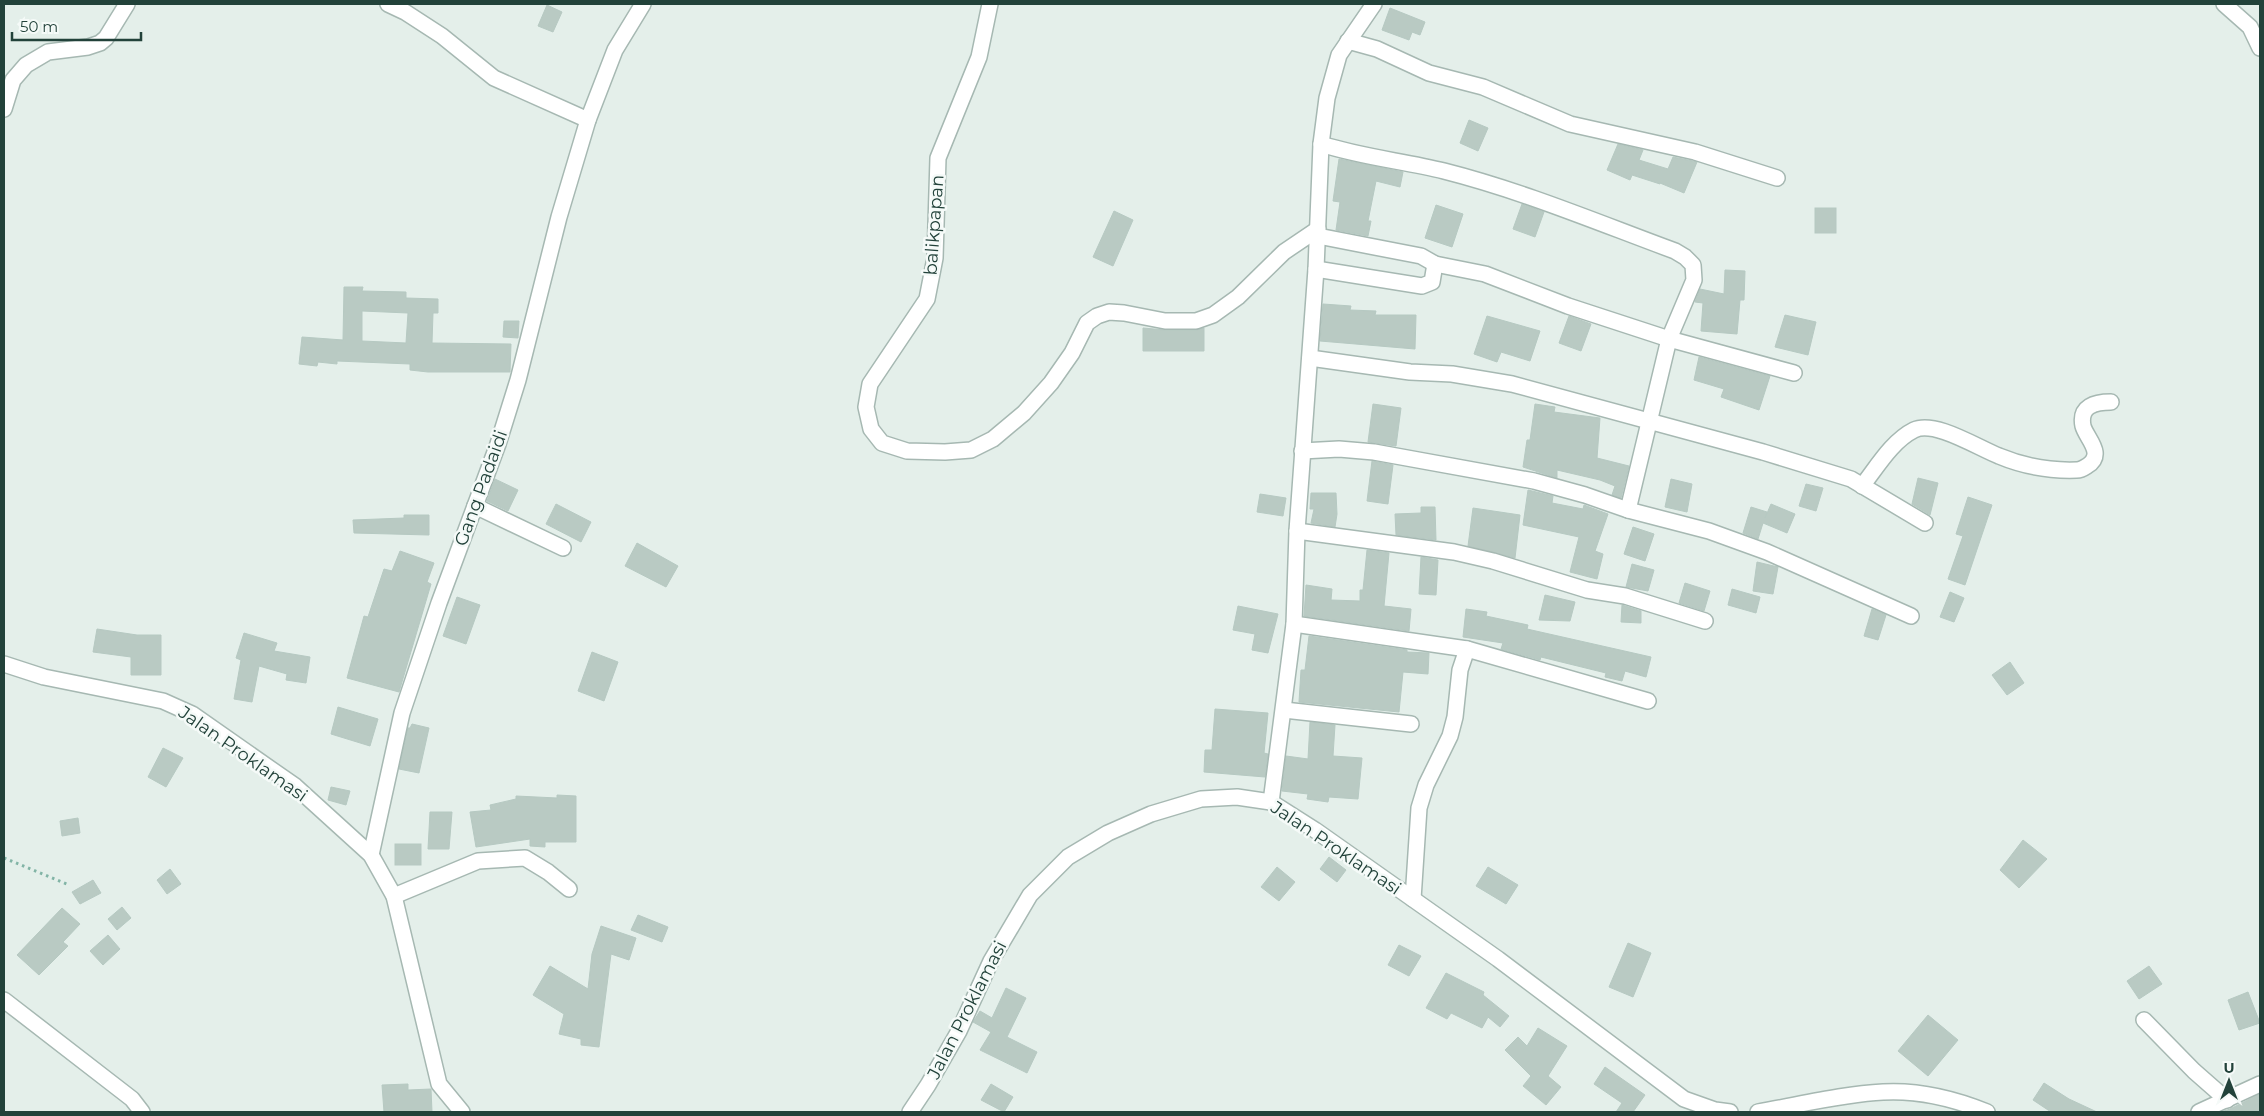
<svg xmlns="http://www.w3.org/2000/svg" width="2264" height="1116" font-family="Montserrat,sans-serif">
  <style>
    .building { fill: #b9cac3; stroke: #b6c9c2; fill-rule: evenodd }
    .lines { fill: none; stroke-linecap: round; stroke-linejoin: round }
    .minor-casing { stroke: #a6b8b2; stroke-width: 18 }
    .path { stroke: #82b4a6; stroke-width: 3; stroke-dasharray: 2.5 4; stroke-linecap: butt }
    .minor { stroke: #fff; stroke-width: 15 }
    .labels { text-anchor: middle; dominant-baseline: central; stroke-width: 5; stroke-linejoin: round; paint-order: stroke }
    .street-label { font-size: 18px; fill: #22423a; stroke: #f5faf8 }
  </style>
  <rect width="100%" height="100%" fill="#e4efea"/>
  <!-- building -->
  <g class="building">
    <path d="M547,5L562,12L553,32L538,26Z"/>
    <path d="M1390,8L1425,22L1420,35L1412,32L1409,40L1382,30Z"/>
    <path d="M1469,120L1488,128L1478,151L1460,143Z"/>
    <path d="M1618,144L1643,150L1639,160L1668,169L1673,157L1697,162L1684,193L1660,183V184L1632,175L1630,180L1607,170Z"/>
    <path d="M1339,159L1403,172L1400,187L1376,181L1368,221H1371L1368,236L1336,230L1340,202L1333,201Z"/>
    <path d="M1522,204L1544,212L1535,237L1513,229Z"/>
    <path d="M1436,205L1463,214L1452,247L1425,238Z"/>
    <rect x="1815" y="208" width="21" height="25"/>
    <path d="M1114,211L1133,220L1113,266L1093,257Z"/>
    <path d="M1725,270L1745,271L1744,300H1740L1737,334L1701,331L1703,303L1695,302L1700,289L1724,294Z"/>
    <path d="M344,287H363L362,291L406,292V298L438,299V313H433L432,343L511,344L510,372H428L410,370V364L337,361V364L318,362L317,366L299,364L302,337L343,340ZM362,311L408,313L406,343L362,341Z"/>
    <path d="M1323,304L1351,306L1350,310L1376,311L1375,315H1416L1415,349L1320,341Z"/>
    <path d="M1785,315L1816,322L1808,355L1775,347Z"/>
    <path d="M1487,316L1540,331L1530,361L1501,352L1497,362L1474,354Z"/>
    <path d="M1569,316L1591,324L1581,351L1559,343Z"/>
    <path d="M504,321H519L518,338L503,337Z"/>
    <path d="M1143,328L1165,330H1196L1204,328V351H1143Z"/>
    <path d="M1699,357L1770,376L1759,410L1721,397L1724,389L1694,380Z"/>
    <path d="M1373,404L1401,408L1396,446L1368,442Z"/>
    <path d="M1535,404L1555,407L1554,412L1600,418L1597,458L1629,466L1621,498L1612,495L1615,486L1600,480L1557,470V478L1523,467L1527,440H1530Z"/>
    <path d="M1372,461L1393,465L1388,504L1367,501Z"/>
    <path d="M1918,478L1938,483L1930,515L1912,504Z"/>
    <path d="M495,479L518,490L508,511L487,501Z"/>
    <path d="M1671,479L1692,484L1687,512L1665,507Z"/>
    <path d="M1806,484L1823,488L1816,511L1799,506Z"/>
    <path d="M1528,490L1553,496L1552,503L1583,509L1584,505L1608,514L1595,551L1603,554L1597,579L1570,572L1579,537L1523,525Z"/>
    <path d="M1311,493H1336L1337,514L1335,527L1311,523L1314,509H1310Z"/>
    <path d="M1260,494L1286,498L1283,516L1257,512Z"/>
    <path d="M1968,497L1992,505L1965,585L1948,579L1963,536L1956,534Z"/>
    <path d="M556,504L591,522L581,542L546,524Z"/>
    <path d="M1771,504L1795,514L1787,533L1763,523L1758,539L1743,533L1751,507L1767,512L1765,518Z"/>
    <path d="M1421,507H1435L1436,540L1396,535L1395,514L1421,513Z"/>
    <path d="M1473,508L1520,515L1515,558L1468,546Z"/>
    <path d="M404,515H429V535L354,533L353,520L404,518Z"/>
    <path d="M1633,527L1654,534L1645,561L1624,554Z"/>
    <path d="M637,543L678,566L666,587L625,566Z"/>
    <path d="M1367,550L1389,553L1384,606L1411,609L1409,631L1304,616L1306,585L1332,589L1331,600L1360,601V590H1363Z"/>
    <path d="M400,551L434,563L427,582L431,584L399,692L347,678L364,616L368,617L384,569L392,571Z"/>
    <path d="M1421,557L1438,560L1436,595L1419,594Z"/>
    <path d="M1757,562L1778,567L1773,594L1753,591Z"/>
    <path d="M1632,564L1654,570L1648,591L1626,587Z"/>
    <path d="M1685,583L1710,591L1704,611L1679,603Z"/>
    <path d="M1732,589L1760,597L1756,613L1728,605Z"/>
    <path d="M1950,592L1964,598L1954,622L1940,617Z"/>
    <path d="M1545,595L1575,602L1570,621L1539,620Z"/>
    <path d="M457,597L480,605L466,644L443,636Z"/>
    <path d="M1622,605L1641,611V623L1621,622Z"/>
    <path d="M1238,606L1278,614L1268,653L1252,650L1255,634L1233,630Z"/>
    <path d="M1466,609L1487,612L1486,616L1528,625L1527,629L1651,657L1646,677L1625,671L1622,681L1605,677L1606,673L1541,657L1540,660L1501,649L1503,643L1463,637Z"/>
    <path d="M1872,609L1886,615L1878,640L1864,636Z"/>
    <path d="M97,629L137,635H161V675H131V657L93,652Z"/>
    <path d="M244,633L277,643L274,651L310,657L306,683L286,680L287,674L259,666L252,702L234,699L241,660L236,658Z"/>
    <path d="M1309,636L1407,650V652L1429,653L1428,674L1403,672L1399,712L1299,702L1301,670H1305Z"/>
    <path d="M592,652L618,662L604,701L578,691Z"/>
    <path d="M2010,662L2024,683L2007,695L1992,675Z"/>
    <path d="M338,707L378,719L370,746L331,734Z"/>
    <path d="M1215,709L1268,713L1264,753L1268,754L1265,777L1204,772L1205,750H1212Z"/>
    <path d="M1310,722L1335,725L1333,756L1362,758L1358,799L1329,797L1328,802L1307,799L1308,794L1282,791L1286,756L1308,759Z"/>
    <path d="M412,724L429,728L419,773L399,769L408,728H410Z"/>
    <path d="M163,748L183,758L166,787L148,777Z"/>
    <path d="M331,787L350,791L346,805L328,800Z"/>
    <path d="M557,795L576,796V842H545V847L530,846V839L476,847L470,812L491,810L490,805L516,799V796L557,798Z"/>
    <path d="M430,812H452L449,849H428Z"/>
    <path d="M78,818L80,833L62,836L60,821Z"/>
    <path d="M2023,840L2047,859L2019,888L2000,870Z"/>
    <rect x="395" y="844" width="26" height="21"/>
    <path d="M1329,857L1346,870L1337,882L1320,869Z"/>
    <path d="M1277,867L1295,882L1279,901L1261,887Z"/>
    <path d="M1488,867L1518,885L1506,904L1476,886Z"/>
    <path d="M170,869L181,884L167,894L157,880Z"/>
    <path d="M93,880L101,893L80,904L72,892Z"/>
    <path d="M122,907L131,918L117,930L108,919Z"/>
    <path d="M62,908L80,924L63,942L68,946L39,975L17,955Z"/>
    <path d="M638,915L668,927L662,942L631,930Z"/>
    <path d="M601,926L636,938L629,960L611,954L599,1047L581,1045V1039L559,1034L564,1014L533,995L550,966L588,989L592,954Z"/>
    <path d="M108,935L120,949L103,965L90,951Z"/>
    <path d="M1628,943L1651,953L1633,997L1609,987Z"/>
    <path d="M1399,945L1421,956L1409,976L1388,965Z"/>
    <path d="M2149,966L2162,984L2139,999L2127,981Z"/>
    <path d="M1446,973L1484,992L1483,995L1509,1016L1500,1027L1488,1017L1482,1028L1451,1013L1447,1019L1426,1008Z"/>
    <path d="M1006,988L1026,998L1007,1037L1037,1052L1027,1073L980,1050L991,1032L973,1022L980,1011L992,1018Z"/>
    <path d="M2248,992L2260,1023L2239,1030L2228,1000Z"/>
    <path d="M1928,1015L1958,1040L1928,1076L1898,1051Z"/>
    <path d="M1538,1028L1567,1046L1548,1076L1561,1087L1546,1105L1523,1086L1531,1076L1505,1050L1518,1037L1527,1046Z"/>
    <path d="M1605,1067L1645,1095L1633,1112H1616L1622,1103L1594,1084Z"/>
    <path d="M2044,1083L2069,1099L2097,1112H2051L2033,1100Z"/>
    <path d="M408,1084V1090L431,1089L432,1112H384L382,1085Z"/>
    <path d="M991,1084L1013,1097L1004,1112L981,1100Z"/>
    <path d="M2260,1094V1112H2221L2230,1109Z"/>
  </g>
  <g class="lines">
    <!-- minor casing -->
    <g class="minor-casing">
      <g id="minor">
        <path d="M388,4L405,12L442,36L494,78L588,120"/>
        <path d="M990,4L979,57L938,158L935,258L927,299L870,384L866,407L871,429L882,443L907,451L945,452L971,450L993,439L1024,413L1051,383L1072,353L1087,323L1097,316L1109,312L1124,313L1165,321H1196L1213,315L1238,297L1284,252L1318,229"/>
        <path d="M2224,4L2250,27L2260,48"/>
        <path d="M1348,41L1377,49L1429,73L1483,87L1570,124L1695,152L1777,178"/>
        <path d="M4,109L13,80L26,65L48,52L88,47L100,43L106,38L127,4"/>
        <path d="M1321,144C1361,157 1404,161 1444,171C1523,191 1599,223 1675,251L1685,257L1693,265L1694,280L1669,339L1628,510"/>
        <path d="M1318,236L1421,256L1435,264L1485,274L1568,306L1669,339L1794,373"/>
        <path d="M1316,269L1422,286L1432,282L1435,264"/>
        <path d="M1310,358L1410,372L1452,374L1512,384L1763,452L1851,479L1925,523"/>
        <path d="M1302,451L1339,449L1374,452L1534,481L1585,495L1628,510L1709,531L1767,552L1911,616"/>
        <path d="M1862,486C1877,467 1892,441 1914,430C1935,420 1978,448 1999,456C2023,466 2051,471 2077,470C2081,470 2084,468 2087,466C2106,454 2086,438 2083,426C2079,406 2095,402 2111,402"/>
        <path d="M475,506L563,548"/>
        <path d="M1297,531L1454,552L1493,561L1587,590L1625,596L1705,621"/>
        <path d="M1294,624L1467,649"/>
        <path d="M4,664L44,677L163,701L192,714L295,786L371,855L394,896L439,1084L462,1112"/>
        <path d="M1284,710L1411,724"/>
        <path d="M1271,802L1294,624L1297,531L1316,269L1321,144L1327,98L1339,55L1374,4"/>
        <path d="M371,855L402,713L439,603L498,444L518,380L559,217L588,120L615,50L643,4"/>
        <path d="M394,896L478,861L525,858L548,872L569,889"/>
        <path d="M1413,899L1419,808L1426,785L1450,736L1455,717L1460,670L1467,649L1648,701"/>
        <path d="M4,1000L132,1099L142,1112"/>
        <path d="M2144,1020L2194,1071L2227,1100"/>
        <path d="M910,1112L928,1085L959,1031L991,961L1030,895L1068,857L1108,833L1151,814L1201,799L1237,797L1271,802L1315,830L1498,959L1684,1099L1715,1110L1730,1112"/>
        <path d="M1758,1112C1799,1105 1842,1094 1883,1092C1918,1090 1955,1099 1987,1112"/>
        <path d="M2199,1112L2260,1084"/>
      </g>
    </g>
    <!-- path -->
    <path class="path" d="M4,858L69,885"/>
    <!-- minor -->
    <use href="#minor" class="minor"/>
  </g>
  <g class="labels">
    <!-- street labels -->
    <g class="street-label">
      <text transform="translate(934 225) rotate(-86)">balikpapan</text>
      <text transform="translate(481 488) rotate(-70)">Gang Padaidi</text>
      <text transform="translate(243 754) rotate(35)">Jalan Proklamasi</text>
      <text transform="translate(1336 848) rotate(34)">Jalan Proklamasi</text>
      <text transform="translate(967 1010) rotate(-63)">Jalan Proklamasi</text>
    </g>
  </g>
  <!-- border -->
  <rect width="2264" height="1116" fill="none" stroke="#22423a" stroke-width="10"/>
  <!-- north arrow -->
  <g transform="translate(2229 1081)" stroke="#f5faf8" stroke-width="4" paint-order="stroke">
  <path d="M0-4L9 19L0 12L-9 19Z" fill="#22423a"/>
  <text y="-8" font-size="14" font-weight="bold" text-anchor="middle" fill="#22423a">U</text>
  </g>
  <!-- scale -->
  <path d="M12 32v8h129v-8" fill="none" stroke="#22423a" stroke-width="2.5"/>
  <text x="20" y="32" font-size="15" fill="#22423a" stroke="#f5faf8" stroke-width="4" paint-order="stroke">50 m</text>
</svg>
